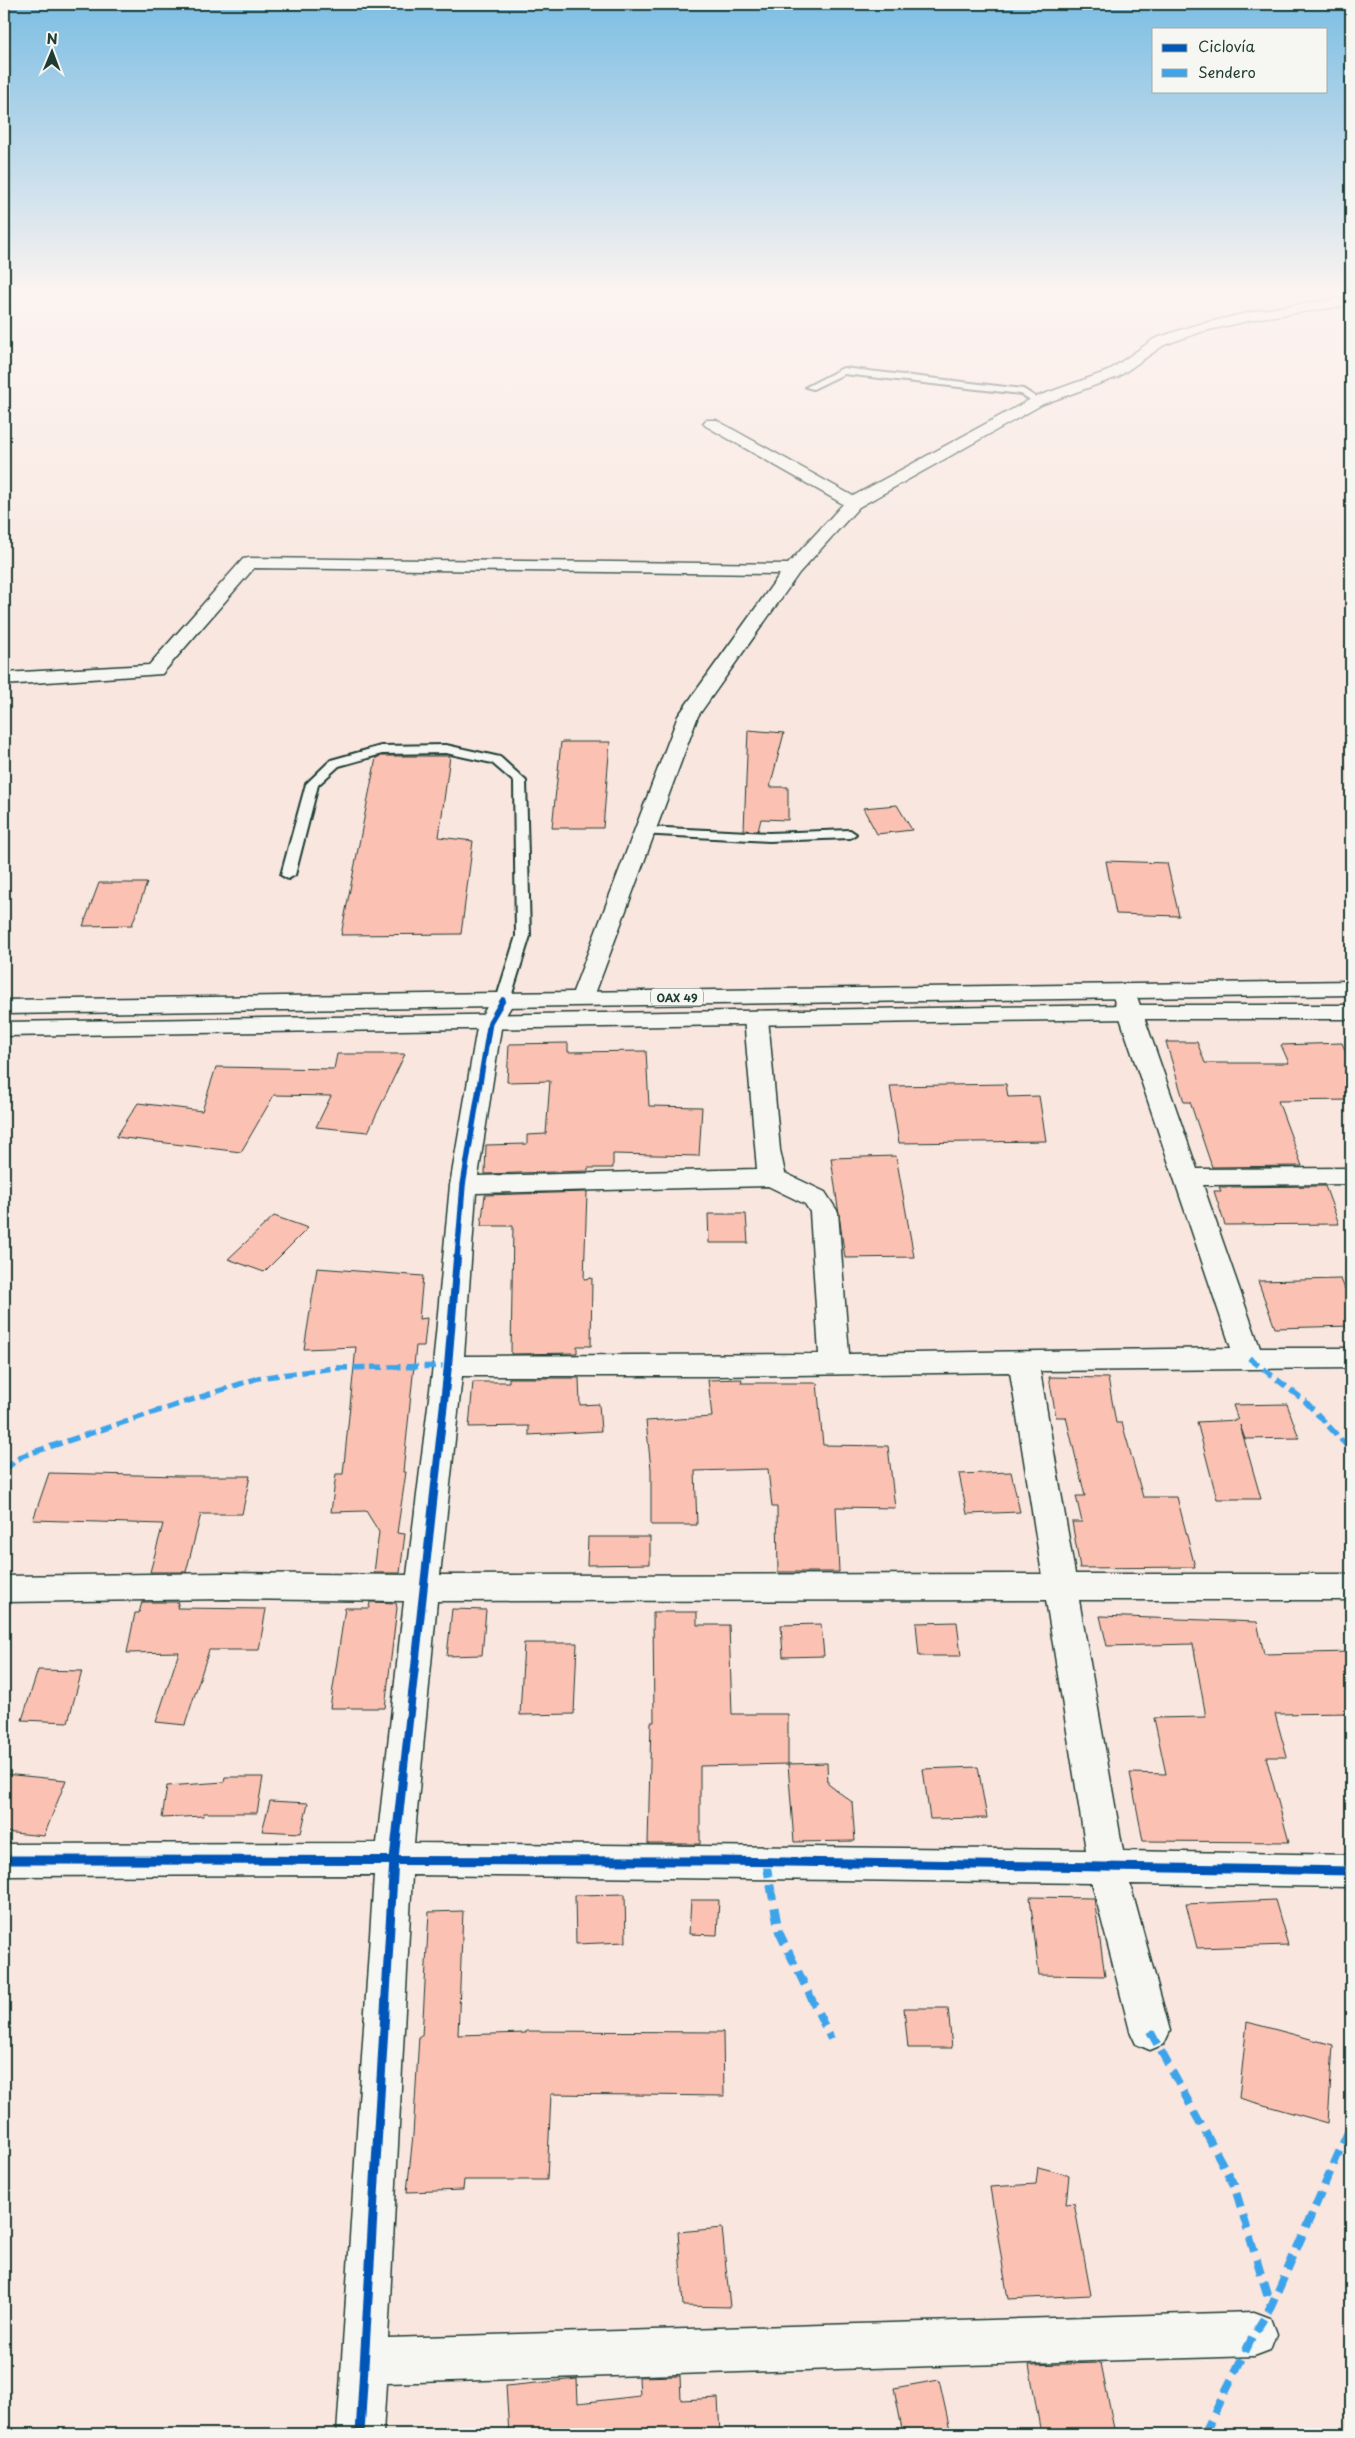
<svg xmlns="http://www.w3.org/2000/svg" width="1355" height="2438" font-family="'Playpen Sans',sans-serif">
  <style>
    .building { fill: #fbc1b2; stroke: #1f3d34 }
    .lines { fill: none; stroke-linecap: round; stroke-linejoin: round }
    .lane-casing { stroke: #1f3d34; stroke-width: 4 }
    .street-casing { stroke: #1f3d34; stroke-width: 3 }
    .primary-casing { stroke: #1f3d34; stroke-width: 3 }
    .lane { fill: #f6f6f2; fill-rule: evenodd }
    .street { fill: #f6f6f2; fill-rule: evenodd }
    .primary { fill: #f6f6f2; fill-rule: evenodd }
    .quiet-far1 { stroke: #3da4eb; stroke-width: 5.5; stroke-dasharray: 12 5.5; stroke-linecap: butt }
    .quiet { stroke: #3da4eb; stroke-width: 8; stroke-dasharray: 15 8; stroke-linecap: butt }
    .cycleway-far2-casing { stroke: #f6f6f2; stroke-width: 9 }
    .cycleway-far1-casing { stroke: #f6f6f2; stroke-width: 11 }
    .cycleway-casing { stroke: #f6f6f2; stroke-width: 12 }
    .cycleway-far2 { stroke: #0057b8; stroke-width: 5.5 }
    .cycleway-far1 { stroke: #0057b8; stroke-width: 8 }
    .cycleway { stroke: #0057b8; stroke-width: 9 }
    .labels { text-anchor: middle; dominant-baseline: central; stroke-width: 4; stroke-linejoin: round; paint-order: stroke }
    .shield { fill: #f6f6f2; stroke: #60746d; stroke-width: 1 }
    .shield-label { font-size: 11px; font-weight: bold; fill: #1f3d34 }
  </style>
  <rect width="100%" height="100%" fill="#f8e6df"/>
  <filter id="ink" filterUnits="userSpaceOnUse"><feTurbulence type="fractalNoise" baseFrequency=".02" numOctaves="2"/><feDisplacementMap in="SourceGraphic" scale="10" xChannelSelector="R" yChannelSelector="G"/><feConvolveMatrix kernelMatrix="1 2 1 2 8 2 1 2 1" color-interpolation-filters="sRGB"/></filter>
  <g filter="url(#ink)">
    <!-- building -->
    <g class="building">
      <path d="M748,730L784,733L770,787H788V820L761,819L758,831L744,830Z"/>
      <path d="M561,742H610L603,828H552Z"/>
      <path d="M380,756H450L439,837L473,841L461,934L341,935L376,758Z"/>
      <path d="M897,805L912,830L877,834L863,808Z"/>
      <path d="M1106,861L1167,863L1179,916L1116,914Z"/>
      <path d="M99,883H147L132,925L83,926Z"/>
      <path d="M1166,1042H1197L1205,1063H1289L1281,1045L1342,1043L1351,1064V1100L1278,1101L1302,1166L1212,1167L1190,1102H1184Z"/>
      <path d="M568,1043V1052L646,1051L649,1106L702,1107L699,1156L613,1154V1168H588V1171L485,1174L486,1145L527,1144V1135L546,1134L550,1081L507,1082L509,1044Z"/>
      <path d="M337,1054H405L368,1132L316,1127L331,1096L274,1095L241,1152L116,1137L138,1103L202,1111L216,1067L334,1069Z"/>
      <path d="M1006,1084L1008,1097L1039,1096L1046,1141L899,1143L890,1086Z"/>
      <path d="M896,1156L914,1257L845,1258L831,1158Z"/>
      <path d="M1325,1186L1339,1224L1225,1225L1214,1191H1221L1219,1187Z"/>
      <path d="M587,1192L584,1279L592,1278L591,1346H577V1353L511,1354L513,1226H481L485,1195Z"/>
      <path d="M708,1214H746L748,1243H709Z"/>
      <path d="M274,1216L308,1228L264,1272L228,1259Z"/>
      <path d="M317,1268L423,1276L419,1319L427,1318L424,1346H416L403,1472H406L397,1533L405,1534L400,1573H374L379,1532L366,1511L331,1512L336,1474H343L356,1347L304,1349Z"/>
      <path d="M1341,1279L1351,1304V1326L1275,1328L1258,1281Z"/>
      <path d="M1049,1377L1108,1378L1116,1423H1122L1143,1497H1177L1195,1567L1080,1568L1072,1522H1082L1076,1496H1085L1066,1417H1056Z"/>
      <path d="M509,1378H579L580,1405L599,1404L601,1431L529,1435V1426L469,1427L473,1382H509Z"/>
      <path d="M742,1379L741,1383H817L823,1445L888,1446L895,1508L836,1507L839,1572H778L777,1507H772L768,1469L695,1471L697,1525H651V1469L646,1421L712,1417L708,1380Z"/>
      <path d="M1287,1404L1299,1438L1245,1439L1240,1425L1261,1499H1217L1197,1422L1238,1420L1233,1405Z"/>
      <path d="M1011,1472L1020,1512L967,1514L959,1474Z"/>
      <path d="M49,1473L180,1476H250L242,1514H201L186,1572H150L163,1524L33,1520Z"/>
      <path d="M588,1537H650V1564L587,1565Z"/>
      <path d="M142,1602H179L177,1608L266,1609L259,1650H209L185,1725L156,1722L179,1652L127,1653L135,1613H139Z"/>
      <path d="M370,1602L396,1603L397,1608L385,1708H330L345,1608H369Z"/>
      <path d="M452,1609L486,1610L482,1655L447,1656Z"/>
      <path d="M653,1612H697V1625H729L732,1714H788V1764L700,1766V1844H648L651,1722H654Z"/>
      <path d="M1100,1616L1257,1622L1264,1654L1351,1652V1713L1275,1714L1287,1757H1266L1289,1842L1143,1841L1130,1773L1166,1774L1154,1718L1206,1717L1193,1644L1107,1646Z"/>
      <path d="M957,1622L961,1656H919L916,1623Z"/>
      <path d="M821,1624L824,1656L783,1657L781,1625Z"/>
      <path d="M524,1643H577L574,1714L520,1715Z"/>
      <path d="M38,1670L82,1671L68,1722L22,1720Z"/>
      <path d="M827,1763L828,1784L852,1802L855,1841L794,1842L788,1764Z"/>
      <path d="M978,1767L987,1818L930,1819L923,1769Z"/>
      <path d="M4,1774L66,1780L44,1836L4,1832Z"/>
      <path d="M225,1777H263L257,1813H204L203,1816L162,1818L167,1786L224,1782Z"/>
      <path d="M270,1801L308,1803L301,1833L262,1831Z"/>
      <path d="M625,1894L626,1942L576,1944L575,1895Z"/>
      <path d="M1030,1897L1094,1898L1105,1976L1039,1975Z"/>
      <path d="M691,1900H719L717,1935L689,1934Z"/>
      <path d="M1275,1900L1288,1945L1197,1948L1186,1904Z"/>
      <path d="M463,1911L458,2035L526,2033V2031L723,2032L724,2096L551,2094L547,2180H464L463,2190L407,2192L413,2135L419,2036H422L429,1912Z"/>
      <path d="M904,2008H948L952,2048H908Z"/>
      <path d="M1247,2022L1333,2045L1328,2123L1239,2098Z"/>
      <path d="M1038,2167L1069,2175L1066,2204L1074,2203L1091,2295L1008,2299L990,2187L1036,2184Z"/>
      <path d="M722,2228L730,2307L683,2306L678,2232Z"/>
      <path d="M1101,2363L1115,2434H1041L1029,2365Z"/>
      <path d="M680,2376L681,2400L718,2398L720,2434H509L506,2386L577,2379L578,2403L640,2396L639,2377Z"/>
      <path d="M939,2380L951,2434H903L894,2388Z"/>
    </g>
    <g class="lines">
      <!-- lane casing -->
      <g class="lane-casing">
        <g id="lane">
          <path d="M843,368L1023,389L1042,401L1035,403L1021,394L844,374L813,389L806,387Z"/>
          <path d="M446,745L500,757L526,781L530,936L510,1000L503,1004L496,1000L516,936L514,782L492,763L446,753L382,754L339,766L318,785L295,875L288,879L281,875L306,784L331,760L381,746Z"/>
          <path d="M645,827L769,833L850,830L856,834L850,838L769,841L640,834L639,831L640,828Z"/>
        </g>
      </g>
      <!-- street casing -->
      <g class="street-casing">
        <g id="street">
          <path d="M1351,297V305L1260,318L1201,332L1164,345L1118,377L1043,404L859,507L799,573L698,716L592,1002L583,1004L574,1002L571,997L678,716L780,574L254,568L162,674L4,685V673L149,665L243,559L249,558L788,564L843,504L706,426L703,423L706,420H716L853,496L1033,398L1108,371L1154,339L1192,326L1260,310Z"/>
          <path d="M1123,984L1131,986L1135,991L1197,1169L1351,1168V1184L1203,1185L1260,1348H1351V1368L1040,1371L1075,1574H1351V1600H1079L1123,1851L1351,1855V1887L1130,1884L1170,2031L1164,2044L1150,2050L1136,2044L1130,2031L1092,1883L412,1875L388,2338L1254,2312L1270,2318L1276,2334L1270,2350L1254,2356L386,2383L383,2434H337L374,1875L4,1876V1844L377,1843L404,1601L225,1599L4,1602V1576L225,1573L407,1575L433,1366L450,1185L478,1022L494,995L503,993L512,995L515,1000L502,1022L478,1176L757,1169L744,1018L747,1013L756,1011L765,1013L768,1018L780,1150L785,1173L825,1192L838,1212L849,1354L1231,1348L1111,991L1115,986ZM768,1186L805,1204L810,1212L819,1354L464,1356L476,1193ZM1010,1372L1042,1574L440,1575L462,1376H714ZM1046,1600L1086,1850L414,1843L437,1601Z"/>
        </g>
      </g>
      <!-- primary casing -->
      <g class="primary-casing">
        <g id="primary">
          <path d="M1351,981V995L4,1014V1000Z"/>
          <path d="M1130,1005H1351V1019H1130L4,1036V1022Z"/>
        </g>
      </g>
      <!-- lane -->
      <use href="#lane" class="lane"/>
      <!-- street -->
      <use href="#street" class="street"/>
      <!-- primary -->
      <use href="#primary" class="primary"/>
      <!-- quiet-far1 -->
      <g class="quiet-far1">
        <path d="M1249,1358L1305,1401L1351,1450"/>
        <path d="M4,1470L22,1456L258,1378L335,1368L448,1366"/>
      </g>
      <!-- quiet -->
      <g class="quiet">
        <path d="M766,1862L779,1932L831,2039"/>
        <path d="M1150,2031L1234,2185L1271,2307"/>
        <path d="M1204,2434L1254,2334L1271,2307L1351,2125"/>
      </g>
      <!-- cycleway-far2 casing -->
      <g class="cycleway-far2-casing">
        <path id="cycleway-far2" d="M457,1259L463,1185L490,1022L503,1000"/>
      </g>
      <!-- cycleway-far1 casing -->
      <g class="cycleway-far1-casing">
        <path id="cycleway-far1" d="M403,1776L448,1366L457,1258"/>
      </g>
      <!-- cycleway casing -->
      <g class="cycleway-casing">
        <g id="cycleway">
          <path d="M4,1860L721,1861L1351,1871"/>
          <path d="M360,2434L394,1859L403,1775"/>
        </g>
      </g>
      <!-- cycleway-far2 -->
      <use href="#cycleway-far2" class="cycleway-far2"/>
      <!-- cycleway-far1 -->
      <use href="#cycleway-far1" class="cycleway-far1"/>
      <!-- cycleway -->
      <use href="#cycleway" class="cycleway"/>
    </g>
  </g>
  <!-- sky -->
  <linearGradient id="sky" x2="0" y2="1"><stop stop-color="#7dbee3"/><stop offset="0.46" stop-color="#fcf4f1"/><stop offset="1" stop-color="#fcf4f1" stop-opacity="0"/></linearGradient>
  <rect width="1355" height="636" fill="url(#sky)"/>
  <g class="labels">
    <!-- shield labels -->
    <rect class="shield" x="651" y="988.5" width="52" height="17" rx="4"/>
    <g class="shield-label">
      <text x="677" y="997">OAX 49</text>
    </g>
  </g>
  <!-- margin -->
  <rect width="1355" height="2438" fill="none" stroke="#f6f6f2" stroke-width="20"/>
  <rect x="10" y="10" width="1335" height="2418" fill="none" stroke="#1f3d34" stroke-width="2" filter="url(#ink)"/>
  <!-- legend -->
  <rect x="1152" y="28" width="175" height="65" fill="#f6f6f2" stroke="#a0aca6"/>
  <rect x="1162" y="44" width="25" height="8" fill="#0057b8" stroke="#a0aca6"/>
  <text x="1198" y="52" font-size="15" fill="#1f3d34">Ciclovía</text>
  <rect x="1162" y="69" width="25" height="8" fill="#3da4eb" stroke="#a0aca6"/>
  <text x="1198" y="78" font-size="15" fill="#1f3d34">Sendero</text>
  <!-- north arrow -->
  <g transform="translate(52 52) rotate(1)" stroke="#f6f6f2" stroke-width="4" paint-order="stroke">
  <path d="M0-4L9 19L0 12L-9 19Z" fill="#1f3d34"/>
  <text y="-8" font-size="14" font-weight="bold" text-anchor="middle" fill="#1f3d34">N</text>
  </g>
</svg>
